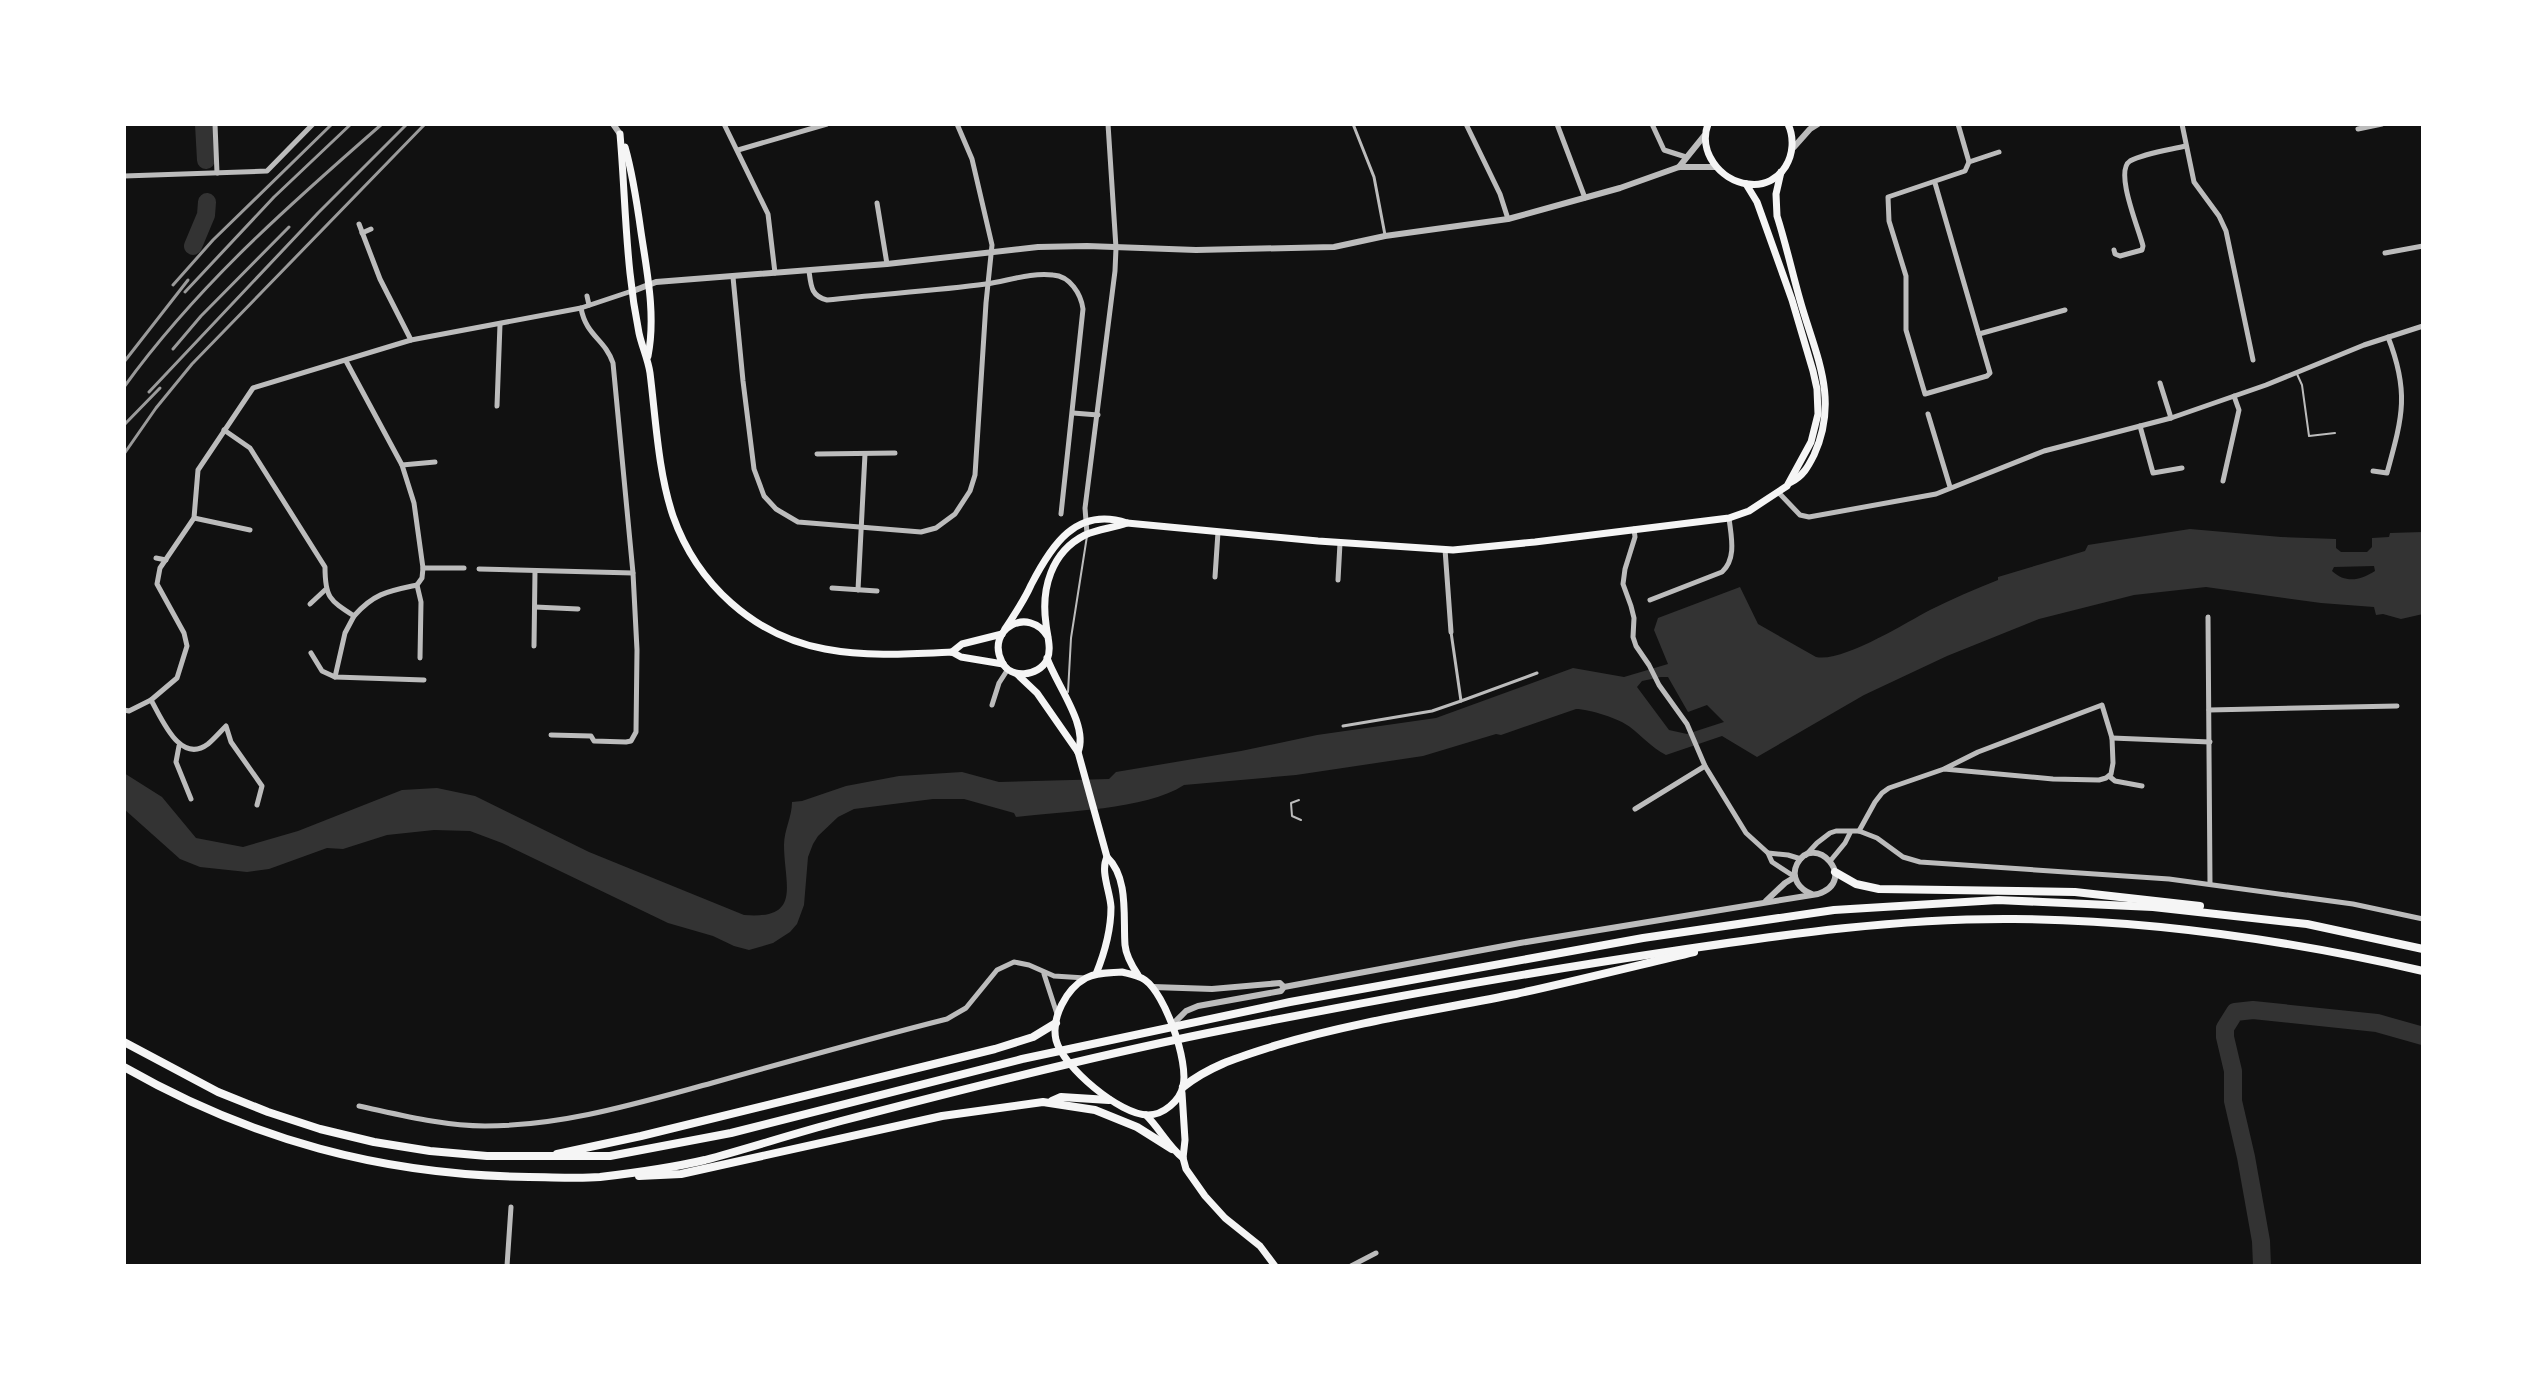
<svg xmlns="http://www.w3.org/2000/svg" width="2547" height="1390" font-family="Rubik,sans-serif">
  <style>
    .water { fill: #333; fill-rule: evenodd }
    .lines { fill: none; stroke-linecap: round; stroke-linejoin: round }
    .river { stroke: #333; stroke-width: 18 }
    .service { stroke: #bcbcbc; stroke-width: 2 }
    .pedestrian { stroke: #bcbcbc; stroke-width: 3 }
    .minor { stroke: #bcbcbc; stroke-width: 5 }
    .tertiary { stroke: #bcbcbc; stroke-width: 6 }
    .primary { stroke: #f5f5f5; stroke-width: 7 }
    .trunk { stroke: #f5f5f5; stroke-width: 8 }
    .rail { stroke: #9a9a9a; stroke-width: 3 }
  </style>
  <rect width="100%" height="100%" fill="#111"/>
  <!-- water -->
  <path class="water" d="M2190,529L2281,537L2336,539V548L2341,552H2367L2372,547V538L2389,537L2390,533L2423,532V614L2401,619L2383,614L2376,615L2374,607L2321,603L2206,587L2134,595L2039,619L1947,656L1864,695L1757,757L1722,736L1666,755C1651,747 1643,737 1630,727C1620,719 1589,709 1576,709L1501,735L1496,734L1423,756L1296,775L1184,785C1146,810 1063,811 1016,817L1014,813L964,799H933L854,809L838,817L818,836L813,844L808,857L804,905L797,924L790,932L773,943L749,950L734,946L713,936L668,923L502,843L470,831L434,830L387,835L343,849L327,848L269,869L247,872L200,867L180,859L124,809V773L162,797L196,838L243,847L298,831L402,790L437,788L475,796L589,852L744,915C803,920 784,884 784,845C784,830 792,817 792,802L802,801L846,786L899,776L962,772L999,782L1109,779L1116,772L1241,751L1317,735L1436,718L1573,668L1624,677L1668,664L1654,630L1658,618L1740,587L1758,624L1816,657C1842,663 1905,623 1930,610C1952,599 1975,589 1998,580V577L2085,551L2088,545ZM2374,566L2375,571C2361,580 2346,584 2332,571L2334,567ZM1661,677H1668L1688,712L1707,705L1724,722L1687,734L1669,730L1637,687L1642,681Z"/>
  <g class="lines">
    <!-- river -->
    <g class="river">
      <path d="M204,124L206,160"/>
      <path d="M193,246L206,215L207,202"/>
      <path d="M2262,1266L2261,1241L2246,1157L2233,1101V1071L2225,1037V1028L2235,1012L2253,1010L2377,1023L2423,1036"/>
    </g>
    <!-- service -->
    <g class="service">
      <path d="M2297,374L2302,385L2309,436L2335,433"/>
      <path d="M1068,692L1071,638L1087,536"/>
      <path d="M1299,800L1291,803L1292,816L1301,820"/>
    </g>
    <!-- pedestrian -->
    <g class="pedestrian">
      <path d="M1353,124L1374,177L1385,235"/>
      <path d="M1451,632L1461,701L1537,673"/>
      <path d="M1343,726L1432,711L1461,701"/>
    </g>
    <!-- minor -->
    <g class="minor">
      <path d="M215,124L217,173"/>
      <path d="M724,124L768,214L775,273"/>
      <path d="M1466,124L1500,194L1508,219"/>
      <path d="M1557,124L1585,198"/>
      <path d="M1652,124L1664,150L1686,157"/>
      <path d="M2182,124L2194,182L2219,216L2226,231L2253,360"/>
      <path d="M2358,129L2382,124"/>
      <path d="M738,150L827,124"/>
      <path d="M1969,162L1999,152"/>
      <path d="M124,176L267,171L313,124"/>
      <path d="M1935,183L1990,373L1987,376L1925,394L1906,330V276L1889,221L1888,197L1965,171L1969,162L1958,124"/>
      <path d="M877,203L887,264"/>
      <path d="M359,224L380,279L411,340"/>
      <path d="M362,233L371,229"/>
      <path d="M2114,250L2115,254L2120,256L2142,250L2143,246C2139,229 2114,171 2130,161C2145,153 2169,150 2186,146"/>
      <path d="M2385,253L2423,246"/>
      <path d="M809,271C811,286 811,296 827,300C880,294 934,291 986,284C1007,281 1032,272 1053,275C1070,276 1081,294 1083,309L1061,514"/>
      <path d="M733,277L743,381L754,469L764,496L776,509L798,522L921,532L936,528L955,514L970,491L975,475L986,303L992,245L972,159L957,124"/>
      <path d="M587,296L589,305"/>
      <path d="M1979,334L2065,310"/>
      <path d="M346,361L402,465L414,503L423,568L422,578L417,585L421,602L420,658"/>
      <path d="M2160,383L2171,418"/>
      <path d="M497,406L500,324"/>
      <path d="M1073,413L1098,415"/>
      <path d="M1928,414L1950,487"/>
      <path d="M2140,426L2153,473L2182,468"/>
      <path d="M224,430L250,448L325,567C325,597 329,600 354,616C374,593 389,591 417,585"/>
      <path d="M817,454L895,453"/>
      <path d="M402,465L435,462"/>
      <path d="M2373,471L2387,473C2402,418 2410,393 2388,337"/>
      <path d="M2223,481L2239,410L2234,396"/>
      <path d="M1779,493L1800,515L1809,517L1936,494L2044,451L2171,418L2266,385L2364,345L2423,326"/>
      <path d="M194,518L250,530"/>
      <path d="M1634,529L1635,537L1625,569L1623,584L1631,606L1634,618L1633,637L1636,646L1649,665L1659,685L1687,724L1705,766L1746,833L1768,853L1772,862L1795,877"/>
      <path d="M1087,534L1085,508L1115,271L1116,248L1108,124"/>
      <path d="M1445,549L1451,632"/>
      <path d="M156,558L166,560"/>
      <path d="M423,568H464"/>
      <path d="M479,569L633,573"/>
      <path d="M1215,577L1218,532"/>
      <path d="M1338,580L1340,543"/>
      <path d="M832,588L877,591"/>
      <path d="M858,590L865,454"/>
      <path d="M1650,600L1722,572C1737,558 1731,536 1729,518"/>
      <path d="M310,604L325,590"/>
      <path d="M535,607L578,609"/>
      <path d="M2208,617L2210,884"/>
      <path d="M534,646L535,571"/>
      <path d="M311,653L322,671L335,677L424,680"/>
      <path d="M335,677L345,633L354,616"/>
      <path d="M151,700C162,719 180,765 208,744C214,739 220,732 226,726L231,742L262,786L257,805"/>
      <path d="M992,705L999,683L1008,669"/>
      <path d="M124,710L129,711L151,700L177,678L187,646L184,633L157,584L160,568L194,518L198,470L253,388L411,340L581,308L632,291"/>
      <path d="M2209,710L2397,706"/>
      <path d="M551,735L591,736L594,741L626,742L631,741L636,732L637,650L633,573L613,363C605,339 586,336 581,308"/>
      <path d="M2112,738L2210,742"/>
      <path d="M179,746L176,762L191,799"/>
      <path d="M2109,776L2115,781L2142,786"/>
      <path d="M1635,809L1705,766"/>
      <path d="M1859,831L1875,802L1882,793L1889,788L1944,769L2053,779L2099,780L2106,778L2111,774L2113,763L2112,738L2102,705L1978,752L1944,769"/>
      <path d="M1768,853L1788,855L1801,859"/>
      <path d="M1806,855L1817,843L1830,833L1836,831H1859L1877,838L1903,857L1920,862L2169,879L2353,904L2423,919"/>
      <path d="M1831,860L1845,843L1850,833"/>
      <path d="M1044,974L1057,1014"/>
      <path d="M359,1106C401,1115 443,1126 485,1126C563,1126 638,1103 712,1083C790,1061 868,1039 947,1019L966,1008L997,970L1014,962L1029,965L1054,976L1085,978"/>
      <path d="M507,1266L511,1207"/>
      <path d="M1351,1266L1376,1253"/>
    </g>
    <!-- tertiary -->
    <g class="tertiary">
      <path d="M613,124L620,134"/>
      <path d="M1794,147L1810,129L1818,124"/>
      <path d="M1679,167L1704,136"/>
      <path d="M633,291L656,282L887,264L1038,247L1087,246L1196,250L1334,247L1385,236L1508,219L1620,188L1679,167H1716"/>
      <path d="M1766,901L1785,883L1795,877"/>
      <path d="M1153,987L1212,989L1280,983L1284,987"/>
      <path d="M1172,1025L1186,1011L1198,1006L1281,991L1284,987L1520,943L1818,894C1860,880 1814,831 1797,864C1790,878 1800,890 1812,894"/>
    </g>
    <!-- primary -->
    <g class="primary">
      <path d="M1708,124C1698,151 1719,180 1748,184C1782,189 1801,152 1788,124"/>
      <path d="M620,134C624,180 625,227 630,273C632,293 635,313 639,333C642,347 648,359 650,373C656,421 658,471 673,516C697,584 754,636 825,649C867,657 910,654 952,652L961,657L1003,664"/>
      <path d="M625,147C633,175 637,203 641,232C647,272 656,316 648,356"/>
      <path d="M1781,172L1776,194L1777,216C1786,244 1792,272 1800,300C1815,354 1840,398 1814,455C1808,467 1803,476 1791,482"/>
      <path d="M1005,629C1014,615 1024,601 1031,585C1051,546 1076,506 1127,523L1318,541L1453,550L1535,542L1729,518L1749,511L1787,486L1811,442L1818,414L1817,389L1813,371L1792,300L1757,202L1746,184"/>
      <path d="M1048,637C1029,605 985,629 1002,662C1010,679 1038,677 1047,660C1052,649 1047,635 1046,624C1041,589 1051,552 1085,535C1098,529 1113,528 1127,523"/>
      <path d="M952,652L962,644L1002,634"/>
      <path d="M1047,658C1056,684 1089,726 1078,752"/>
      <path d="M1017,674L1037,693L1078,752L1107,857C1100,871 1110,891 1111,907C1111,931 1105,952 1096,974"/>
      <path d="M1107,857C1129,878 1123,917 1125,945C1126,956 1132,966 1138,975"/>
      <path d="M1122,972C1130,974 1138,975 1145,980C1165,994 1189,1062 1183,1086C1180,1101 1163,1115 1148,1115C1120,1115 1063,1067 1056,1040C1051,1018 1066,989 1086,978C1097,972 1110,973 1122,972Z"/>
      <path d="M1182,1093L1185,1140L1183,1158L1186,1169L1205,1196L1225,1218L1260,1246L1275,1266"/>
      <path d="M1146,1115C1160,1129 1168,1146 1183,1158"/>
    </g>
    <!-- trunk -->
    <g class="trunk">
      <path d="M1835,872L1856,884L1879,889L2075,892L2200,906"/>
      <path d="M124,1042L218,1092L268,1112L320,1129L374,1142L430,1151L487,1156H610L731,1133L1022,1059L1290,1002L1643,938L1834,910L1998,900L2153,907L2307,924L2423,949"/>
      <path d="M124,1067C252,1140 382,1175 529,1177C552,1177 577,1179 600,1177C634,1173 671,1168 705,1160C750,1148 795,1133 841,1121C963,1089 1085,1058 1208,1033C1363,1002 1518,974 1673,951C1787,934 1899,918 2014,919C2153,920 2288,940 2423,971"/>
      <path d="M1183,1087C1212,1064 1243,1056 1277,1045C1355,1022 1436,1010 1516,994C1575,981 1635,966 1694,952"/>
      <path d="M1052,1101L1061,1097L1109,1100"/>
      <path d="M557,1154L641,1136L995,1049L1033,1037L1056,1023"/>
      <path d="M639,1176L681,1174L942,1116L1043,1102L1095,1110L1137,1127L1172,1149"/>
    </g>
    <!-- rail -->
    <g class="rail">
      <path d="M173,285L213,240L332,124"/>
      <path d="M185,292L274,197L351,124"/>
      <path d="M173,349L201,316L289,227"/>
      <path d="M124,362L188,280"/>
      <path d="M124,387C197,286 288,206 382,124"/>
      <path d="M149,392L318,213L407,124"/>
      <path d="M124,425L160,388"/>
      <path d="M124,454L156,408L192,364L425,124"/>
    </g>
  </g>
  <!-- border -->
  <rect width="2547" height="1390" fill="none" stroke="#ffffff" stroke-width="252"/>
</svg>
